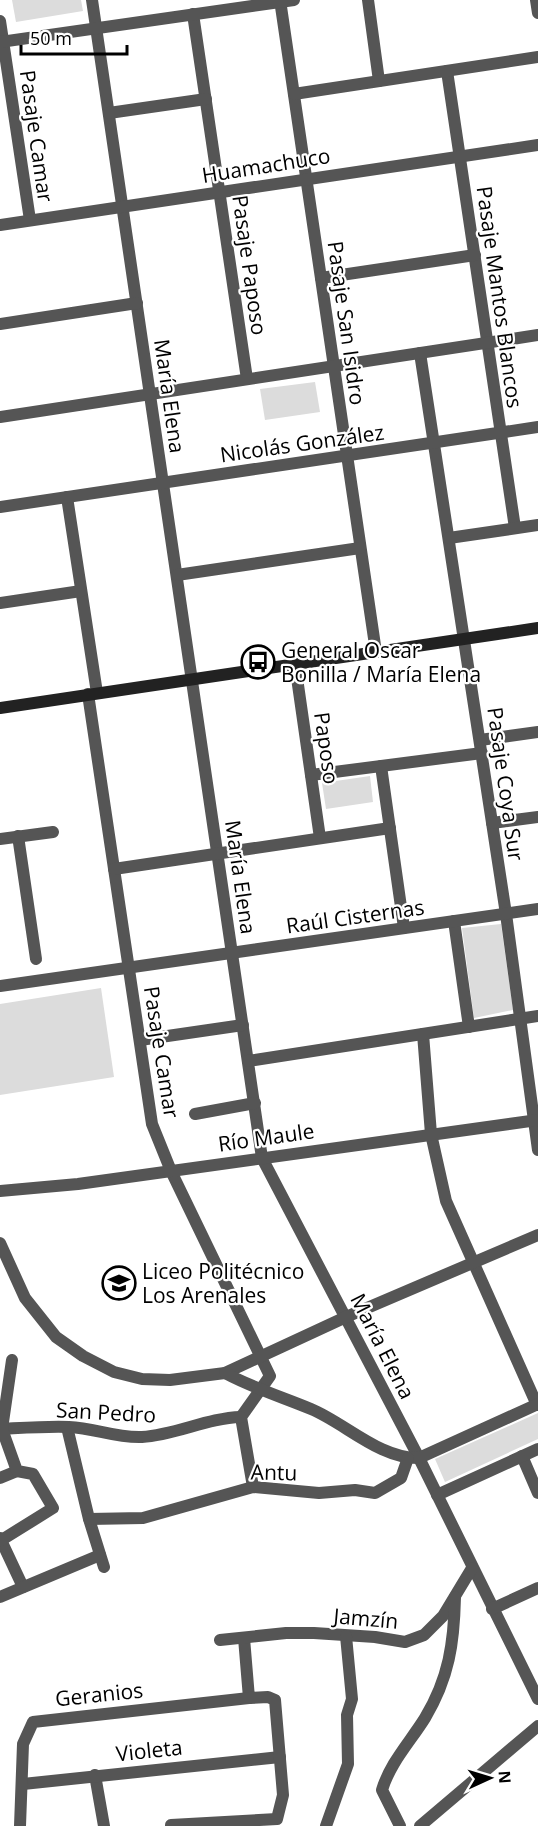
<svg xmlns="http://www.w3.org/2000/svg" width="538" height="1826" font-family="'Open Sans',sans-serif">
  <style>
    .green { fill: #dcdcdc }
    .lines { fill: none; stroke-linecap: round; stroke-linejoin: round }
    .minor { stroke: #555; stroke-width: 12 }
    .tertiary { stroke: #555; stroke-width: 12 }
    .secondary { stroke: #222; stroke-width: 12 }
    .labels { text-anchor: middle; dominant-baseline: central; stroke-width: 4.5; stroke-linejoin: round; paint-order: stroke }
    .street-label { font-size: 21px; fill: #000; stroke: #fff }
    .poi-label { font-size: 21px; fill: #000; stroke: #fff; text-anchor: start }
  </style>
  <rect width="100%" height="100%" fill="#fff"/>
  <!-- green -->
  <g class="green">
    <path d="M12,0H81L83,11L16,22Z"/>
    <path d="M315,382L320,412L265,420L260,389Z"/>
    <path d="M370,776L373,802L326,809L322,783Z"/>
    <path d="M501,924L513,1010L474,1018L462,928Z"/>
    <path d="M101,988L114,1077L0,1095V1004Z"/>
    <path d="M538,1413V1439L445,1482L435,1459Z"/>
  </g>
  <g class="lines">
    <!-- minor -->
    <g class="minor">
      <path d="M92,0L262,1158L419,1458L538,1699"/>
      <path d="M280,0L376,652"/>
      <path d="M368,0L379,81"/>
      <path d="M193,14L247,379"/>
      <path d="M0,21L30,220"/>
      <path d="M0,42L294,0"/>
      <path d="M447,71L515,528"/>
      <path d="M294,94L538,57"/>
      <path d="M109,113L206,99"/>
      <path d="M321,278L475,255"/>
      <path d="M0,324L137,303"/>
      <path d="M420,353L506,914L538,1150"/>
      <path d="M0,417L538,335"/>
      <path d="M67,497L97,693"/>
      <path d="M0,507L538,427"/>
      <path d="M449,538L538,525"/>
      <path d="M177,575L360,548"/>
      <path d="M0,603L81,591"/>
      <path d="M295,664L320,838"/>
      <path d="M88,694L152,1124L171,1171L270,1376L241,1417L253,1487"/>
      <path d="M480,740L538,732"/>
      <path d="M381,766L404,928"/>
      <path d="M311,775L482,753"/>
      <path d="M492,823L538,817"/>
      <path d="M18,836L36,959"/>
      <path d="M0,839L53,832"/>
      <path d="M114,869L390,828"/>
      <path d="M454,921L469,1027"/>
      <path d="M0,986L538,909"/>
      <path d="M423,1034L431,1134L446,1201L537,1405"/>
      <path d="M140,1040L243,1025"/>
      <path d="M248,1061L538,1016"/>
      <path d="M195,1114L255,1103"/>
      <path d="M0,1243L25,1298L56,1337L83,1356L114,1372L142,1379L170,1380L225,1373L346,1317L538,1235"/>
      <path d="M225,1373C253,1388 282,1397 311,1409C345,1423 380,1459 419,1458L538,1404"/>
      <path d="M67,1427L89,1519L104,1567"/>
      <path d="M0,1429C21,1428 49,1426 69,1427C95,1428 114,1438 142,1437C176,1435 207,1418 241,1417"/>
      <path d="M522,1456L538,1493"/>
      <path d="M0,1478L17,1471"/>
      <path d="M437,1495L538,1449"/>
      <path d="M89,1519L143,1518L253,1487L319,1493L355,1490L375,1493L401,1478L408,1458"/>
      <path d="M0,1538L23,1587"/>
      <path d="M0,1541L53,1508L33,1474L17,1471L2,1429L12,1360"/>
      <path d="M0,1597L100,1555"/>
      <path d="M492,1609L538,1588"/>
      <path d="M244,1638L249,1698"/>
      <path d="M220,1640L286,1633H314L375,1637L405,1642L424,1635L443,1616L472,1568"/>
      <path d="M95,1775L104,1826"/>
      <path d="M23,1784L280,1757"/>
      <path d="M20,1826L23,1744L33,1722L249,1698L268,1697L275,1700L283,1795L277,1819L171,1825"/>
      <path d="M326,1826L348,1764L347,1715L352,1699L346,1636"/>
      <path d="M400,1826L382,1790C390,1763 410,1742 425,1718C449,1678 454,1643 455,1597"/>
      <path d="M420,1826L538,1726"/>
    </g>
    <!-- tertiary -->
    <g class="tertiary">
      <path d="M536,0L538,13"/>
      <path d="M0,225L538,145"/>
      <path d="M0,1191L78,1184L538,1120"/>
    </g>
    <!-- secondary -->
    <path class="secondary" d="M0,708L538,628"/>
  </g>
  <!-- icons -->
  <defs>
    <g id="bus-ring" transform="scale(1.725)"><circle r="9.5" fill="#fff" stroke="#000" stroke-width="1.5"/><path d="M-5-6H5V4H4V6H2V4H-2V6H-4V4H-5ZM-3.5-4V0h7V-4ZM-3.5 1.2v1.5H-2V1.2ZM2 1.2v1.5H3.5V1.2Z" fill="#000"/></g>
    <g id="school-ring" transform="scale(1.725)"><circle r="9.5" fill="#fff" stroke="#000" stroke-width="1.5"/><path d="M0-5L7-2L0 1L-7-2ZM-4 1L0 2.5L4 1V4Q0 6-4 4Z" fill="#000"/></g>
  </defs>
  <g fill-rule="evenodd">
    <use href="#bus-ring" x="258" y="662"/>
    <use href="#school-ring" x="119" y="1283"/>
  </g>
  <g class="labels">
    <!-- street labels -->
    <g class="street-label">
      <text transform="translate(37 136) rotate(82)">Pasaje Camar</text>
      <text transform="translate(266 165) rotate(-9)">Huamachuco</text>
      <text transform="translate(250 265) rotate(82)">Pasaje Paposo</text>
      <text transform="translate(500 297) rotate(82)">Pasaje Mantos Blancos</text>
      <text transform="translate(347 323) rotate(82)">Pasaje San Isidro</text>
      <text transform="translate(170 396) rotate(82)">María Elena</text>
      <text transform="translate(302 443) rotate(-8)">Nicolás González</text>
      <text transform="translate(327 748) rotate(82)">Paposo</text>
      <text transform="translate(506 784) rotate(82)">Pasaje Coya Sur</text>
      <text transform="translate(241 877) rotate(82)">María Elena</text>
      <text transform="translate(355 916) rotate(-8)">Raúl Cisternas</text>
      <text transform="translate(162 1052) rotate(81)">Pasaje Camar</text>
      <text transform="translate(266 1137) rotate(-8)">Río Maule</text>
      <text transform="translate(383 1346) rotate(63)">María Elena</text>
      <text transform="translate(106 1412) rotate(3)">San Pedro</text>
      <text transform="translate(274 1472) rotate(1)">Antu</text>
      <text transform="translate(366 1618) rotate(5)">Jamzín</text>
      <text transform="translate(99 1694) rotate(-6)">Geranios</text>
      <text transform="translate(149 1750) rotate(-6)">Violeta</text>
    </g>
    <!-- poi labels -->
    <g class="poi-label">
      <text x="281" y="650">General Oscar<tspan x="281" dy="24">Bonilla / María Elena</tspan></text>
      <text x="142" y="1271">Liceo Politécnico<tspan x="142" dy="24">Los Arenales</tspan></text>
    </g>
  </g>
  <!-- north arrow -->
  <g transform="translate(490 1778) rotate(86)" stroke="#ffffff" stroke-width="4.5" paint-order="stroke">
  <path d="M0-4.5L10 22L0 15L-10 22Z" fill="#000000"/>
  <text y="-9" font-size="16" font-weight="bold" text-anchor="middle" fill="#000000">N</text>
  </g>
  <!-- scale -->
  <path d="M21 45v9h106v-9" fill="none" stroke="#000000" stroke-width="3"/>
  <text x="30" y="45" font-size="18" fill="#000000" stroke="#ffffff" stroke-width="4.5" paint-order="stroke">50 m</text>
</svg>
